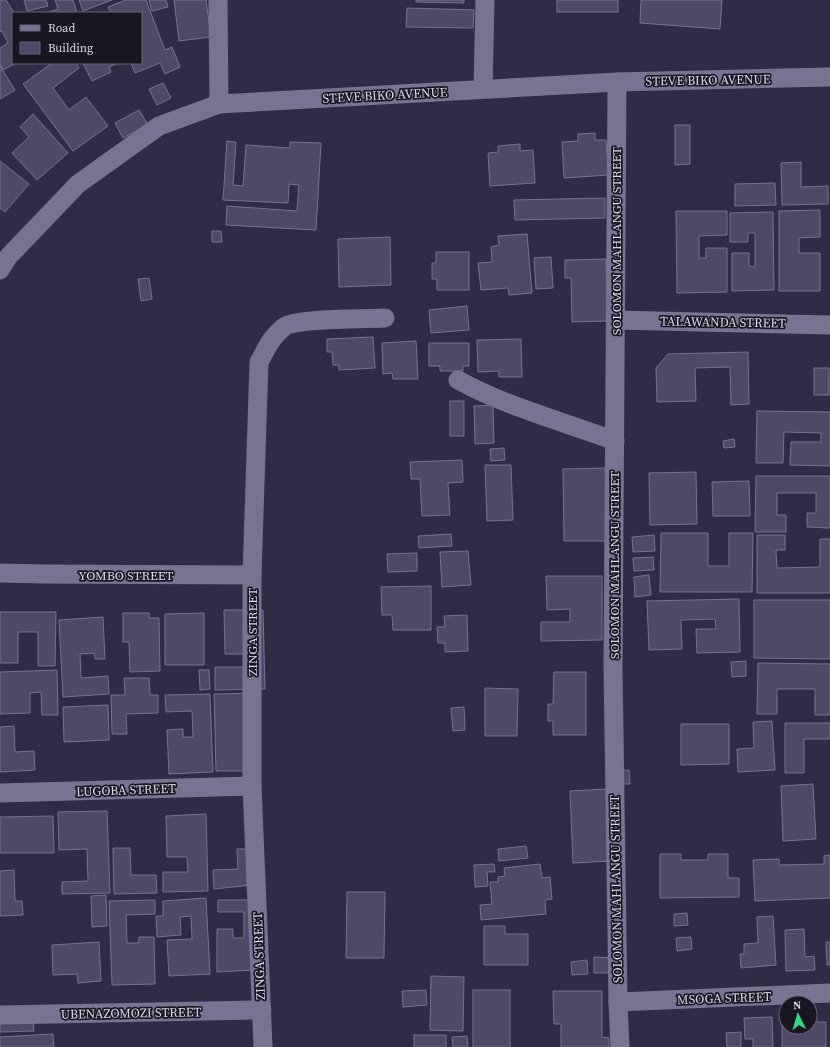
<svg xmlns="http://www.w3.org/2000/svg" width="830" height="1047" font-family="'Source Serif 4',serif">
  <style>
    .building { fill: #504966; stroke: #797190 }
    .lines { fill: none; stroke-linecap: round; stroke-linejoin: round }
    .minor { stroke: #7a7291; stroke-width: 19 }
    .labels { text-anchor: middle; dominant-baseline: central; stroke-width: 3.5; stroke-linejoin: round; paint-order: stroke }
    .street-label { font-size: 13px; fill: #dcd8e9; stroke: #191622 }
  </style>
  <rect width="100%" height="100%" fill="#322b46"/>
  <!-- building -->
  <g class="building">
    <path d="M0,0H6L14,13H13V63H16L3,70L0,64V48L8,43L2,31L0,32Z"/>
    <path d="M24,0H46L48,6L27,11Z"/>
    <path d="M55,0H73L77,13H46L58,9Z"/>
    <path d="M79,0H112L83,11Z"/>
    <path d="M126,0H146L165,50L172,47L180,67L165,74L160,63L135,73L131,63H141V13H111L108,7Z"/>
    <path d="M149,0H166L168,7L152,11Z"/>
    <path d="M174,0H206L211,37L179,41Z"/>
    <path d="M416,0H464V3L416,2Z"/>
    <rect x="557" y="0" width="61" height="12"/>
    <path d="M641,0H722L720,29L640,23Z"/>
    <path d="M407,8L474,10L473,28L406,27Z"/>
    <path d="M52,63H76L79,68L53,88L69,110L86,97L108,126L73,151L23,84Z"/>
    <path d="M83,63H118L109,67L111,72L92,81Z"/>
    <path d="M0,66L15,90L0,99Z"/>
    <path d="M163,83L171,98L157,105L149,89Z"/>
    <path d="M139,110L148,125L123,138L115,123Z"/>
    <path d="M33,114L68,153L37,180L12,153L29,137L20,127Z"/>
    <path d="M675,125H690V164L675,165Z"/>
    <path d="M595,133V140H606L609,175L564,178L562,142L578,141V134Z"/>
    <path d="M227,141L236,142L233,185L243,186L246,145L290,148V142L321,143L316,230L226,225L227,206L297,211L299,185L289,184L288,203L223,200Z"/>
    <path d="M520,144V151L533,150L535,183L490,186L488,153L498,152V146Z"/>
    <path d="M0,161L29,184L5,212L0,208Z"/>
    <path d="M801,162V187L828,186V204L782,205L781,163Z"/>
    <path d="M775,183L776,205L735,206V184Z"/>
    <path d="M605,198V218L515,220L514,200Z"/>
    <path d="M820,210V237L799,238V253H820V291H779V211Z"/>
    <path d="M676,211H727V235L699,236V258H706V248H727V292L677,293Z"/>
    <path d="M773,212L774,290L732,291V253H749V266L755,267V233H748V242H730V213Z"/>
    <path d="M212,231H221L222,242H212Z"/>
    <path d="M527,234L532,293L509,295L508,288L481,290L478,263L492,262L491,247L499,245L498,236Z"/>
    <path d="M390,237L391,285L339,287L338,239Z"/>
    <path d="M436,252H469V290H437V279H432V263H436Z"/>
    <path d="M551,257L553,288L536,289L534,258Z"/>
    <path d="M606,259L608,321L572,322L571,278H565V260Z"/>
    <path d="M149,278L152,299L141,301L138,279Z"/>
    <path d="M467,306L469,330L431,333L429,310Z"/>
    <path d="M373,337L375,368L339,370V365H333L332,352H327V339Z"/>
    <path d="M521,339L522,377H499V371L478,372L477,340Z"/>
    <path d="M416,341L418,379H393L392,373L383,374L382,343Z"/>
    <path d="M429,343H469V366H463V371H440V366H429Z"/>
    <path d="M748,352L749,404L731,405L730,367L695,368L696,401L657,402L656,368L668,354Z"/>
    <rect x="814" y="368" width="15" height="27"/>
    <rect x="450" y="401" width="14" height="35"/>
    <path d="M493,405L494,443L475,444L474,406Z"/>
    <path d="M757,411L830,412V466L790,465L791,442H821V433L784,432L783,463H756Z"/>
    <path d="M734,439L735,447L724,448L723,441Z"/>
    <path d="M504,448L505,460L491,461L490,449Z"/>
    <path d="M462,460L463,482L448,483L450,515L422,516L420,479H411L410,462Z"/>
    <path d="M485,465H511L513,520L487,521Z"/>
    <path d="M608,468V541H564L563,469Z"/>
    <path d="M696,472L697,524L650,525L649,473Z"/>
    <path d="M756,476H830V528L807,527V513H816V493H777V515H786V532H755Z"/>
    <path d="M749,481L750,516H713L712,482Z"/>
    <path d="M661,533H708V566H729V533H753L752,592H660Z"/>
    <path d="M451,534L452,546L419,548L418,536Z"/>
    <path d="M654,535L655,551L633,552L632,537Z"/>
    <path d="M757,535H785V550H776L777,568L820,567V539H830V593H757Z"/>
    <path d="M468,551L471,585L442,587L440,552Z"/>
    <path d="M417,553V571L388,572L387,554Z"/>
    <path d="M653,557L654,570L634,571L633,558Z"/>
    <path d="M649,575L651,595L635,597L634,577Z"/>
    <path d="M546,576H602V640L541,641V622H570V609L547,610Z"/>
    <path d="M431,586V630H393L392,615H382L381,587Z"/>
    <path d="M739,599L740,652L697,653L696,629H716L715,619L681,620L682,649L649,650L647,601Z"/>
    <path d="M754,600H830V659L754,658Z"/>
    <path d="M224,610H263L265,689L215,690V667H245V654H225Z"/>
    <path d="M0,612H56L55,666H38V632H18V663H0Z"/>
    <path d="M123,613H149V618H159L160,671L130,672L129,642H123Z"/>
    <path d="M204,613V665H165V614Z"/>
    <path d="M467,615L468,651L445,652V643H438L437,627H445L444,616Z"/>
    <path d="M103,617L105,659H95L94,653L80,654L81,678L108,676L109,694L63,697L59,620Z"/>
    <path d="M746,661V676L732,677L731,662Z"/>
    <path d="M758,663L830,664V715H815V689H777V714H757Z"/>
    <path d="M57,670L58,715H42L41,692L30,693V713L0,714V672Z"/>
    <path d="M199,670H209L210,689L200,690Z"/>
    <path d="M554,672H586V735H553V721H548V704H553Z"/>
    <path d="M124,678H149L150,695H158V713L126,714L127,734H112L111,695H125Z"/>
    <path d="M485,688L518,689L517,736H485Z"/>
    <path d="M260,693L244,771H216L214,694Z"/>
    <path d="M210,694L213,772L169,774L167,730L183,729V737H193L192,711L166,712L165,695Z"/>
    <path d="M108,705L109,740L64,742L63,707Z"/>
    <path d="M464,707L465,730L453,731L451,708Z"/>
    <path d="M772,721L775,770L738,772L737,749L754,748L753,722Z"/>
    <path d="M785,723H830V739H804V773H785Z"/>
    <path d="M681,724H729V764L681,765Z"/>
    <path d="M14,726L15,752L34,751L35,770L0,772V727Z"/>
    <path d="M629,770L630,784H613L612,771Z"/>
    <path d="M813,784L816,839L783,841L781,786Z"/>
    <path d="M608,789L611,861L573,863L570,791Z"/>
    <path d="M107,811L110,893L62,894V882L88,881L87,849L59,850L58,812Z"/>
    <path d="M206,814L208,891L163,892V872H188L187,857H167L166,816Z"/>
    <path d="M53,816L54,853H0V817Z"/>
    <path d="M526,846L528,858L499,861L498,849Z"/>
    <path d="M113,848H130L131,875H156L157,893L114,894Z"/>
    <path d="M237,849H249L251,885L214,889L213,870L238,869Z"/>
    <path d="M660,854H681V860H708V854H728V878H739V897L660,898Z"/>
    <path d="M830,855V898L755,901L753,860L779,859V865L824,864V856Z"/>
    <path d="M494,864L495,872H487L488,886L475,887L474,865Z"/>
    <path d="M540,864L542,878L550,877L552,899L545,900L546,914L481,920L480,905L492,904L490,882H498V877L505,876L504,868Z"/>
    <path d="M14,870L15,901H22L23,915L0,916V871Z"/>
    <path d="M347,892H385L384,958H346Z"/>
    <path d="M106,895L107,926L92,927L91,896Z"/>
    <path d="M206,898L210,974L169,976L167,940L192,939L191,916L180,917L181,935L157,937L156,916H163V901Z"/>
    <path d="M155,900V914L126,915L127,943H139V937H154L155,984L112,985L109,901Z"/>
    <path d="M218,900H250L255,970L217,972V929H233V938H244V912H218Z"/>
    <path d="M687,913L688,925L674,926V914Z"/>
    <path d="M773,916L776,965L741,968L740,954H744V944L758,943L757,917Z"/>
    <path d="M484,926H505V934H528V965H484Z"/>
    <path d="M804,929L805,957L814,956L815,970L786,971L785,930Z"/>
    <path d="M691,937L692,949L677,951L676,938Z"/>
    <path d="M99,942L101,981L78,983L77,974L53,975L52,945Z"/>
    <path d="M826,942H830V965H827Z"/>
    <path d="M594,957L615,958V973H594Z"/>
    <path d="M587,960L588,974L572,975L571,962Z"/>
    <path d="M431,976L464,977L463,1031L430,1030Z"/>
    <path d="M426,990L427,1005L403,1007L402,991Z"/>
    <rect x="473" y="990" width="37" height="57"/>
    <path d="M553,991H602V1037L609,1038V1047H561V1024H554Z"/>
    <path d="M772,1017L773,1047H753V1039H745L744,1018Z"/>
    <path d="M33,1018L34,1031L0,1032V1019Z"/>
    <path d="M782,1022H786V1027H810V1022H826V1047H782Z"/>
    <path d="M741,1032V1047H727L726,1033Z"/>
    <path d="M53,1034L54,1047H0V1037Z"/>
    <rect x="414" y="1035" width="32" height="12"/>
    <path d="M467,1036L468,1047H453L452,1037Z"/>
  </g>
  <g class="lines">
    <!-- minor -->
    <g class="minor">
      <path d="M218,0L219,104"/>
      <path d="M617,82L613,667L618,1002L620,1047"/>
      <path d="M483,89L485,0"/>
      <path d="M0,270L8,257L78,184L159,126L219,104L617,82L830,77"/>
      <path d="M615,320L830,325"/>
      <path d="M458,380C507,407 562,421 615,441"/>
      <path d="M0,573L42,574L252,575"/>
      <path d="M0,793L252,786"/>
      <path d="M618,1002L830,993"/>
      <path d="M0,1015L262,1010"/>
      <path d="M263,1047L252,786V575L259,362C267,348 271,337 284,327C296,318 366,319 385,318"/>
    </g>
  </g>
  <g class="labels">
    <!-- street labels -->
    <g class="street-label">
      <text transform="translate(708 80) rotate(-1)">STEVE BIKO AVENUE</text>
      <text transform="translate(385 95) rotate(-3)">STEVE BIKO AVENUE</text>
      <text transform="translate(616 241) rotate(-90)">SOLOMON MAHLANGU STREET</text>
      <text transform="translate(723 322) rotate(1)">TALAWANDA STREET</text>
      <text transform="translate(614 565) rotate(-90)">SOLOMON MAHLANGU STREET</text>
      <text x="126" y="575">YOMBO STREET</text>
      <text transform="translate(252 632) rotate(-90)">ZINGA STREET</text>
      <text transform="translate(126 790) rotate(-2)">LUGOBA STREET</text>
      <text transform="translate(616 889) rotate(-91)">SOLOMON MAHLANGU STREET</text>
      <text transform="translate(259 956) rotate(-92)">ZINGA STREET</text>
      <text transform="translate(724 998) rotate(-2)">MSOGA STREET</text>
      <text transform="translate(131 1013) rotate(-1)">UBENAZOMOZI STREET</text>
    </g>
  </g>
  <!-- legend -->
  <rect x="12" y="12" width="130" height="52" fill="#191622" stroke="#676472"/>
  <rect x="20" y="25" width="20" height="6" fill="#7a7291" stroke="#676472"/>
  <text x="48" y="32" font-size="12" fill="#dcd8e9">Road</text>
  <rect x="20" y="42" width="20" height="12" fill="#504966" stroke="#676472"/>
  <text x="48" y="52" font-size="12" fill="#dcd8e9">Building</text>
  <!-- north arrow -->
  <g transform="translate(798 1015) rotate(355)"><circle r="19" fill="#191622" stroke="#676472"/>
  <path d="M0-3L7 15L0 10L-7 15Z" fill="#2fd883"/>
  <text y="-6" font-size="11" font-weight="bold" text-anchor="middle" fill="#dcd8e9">N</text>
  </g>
</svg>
